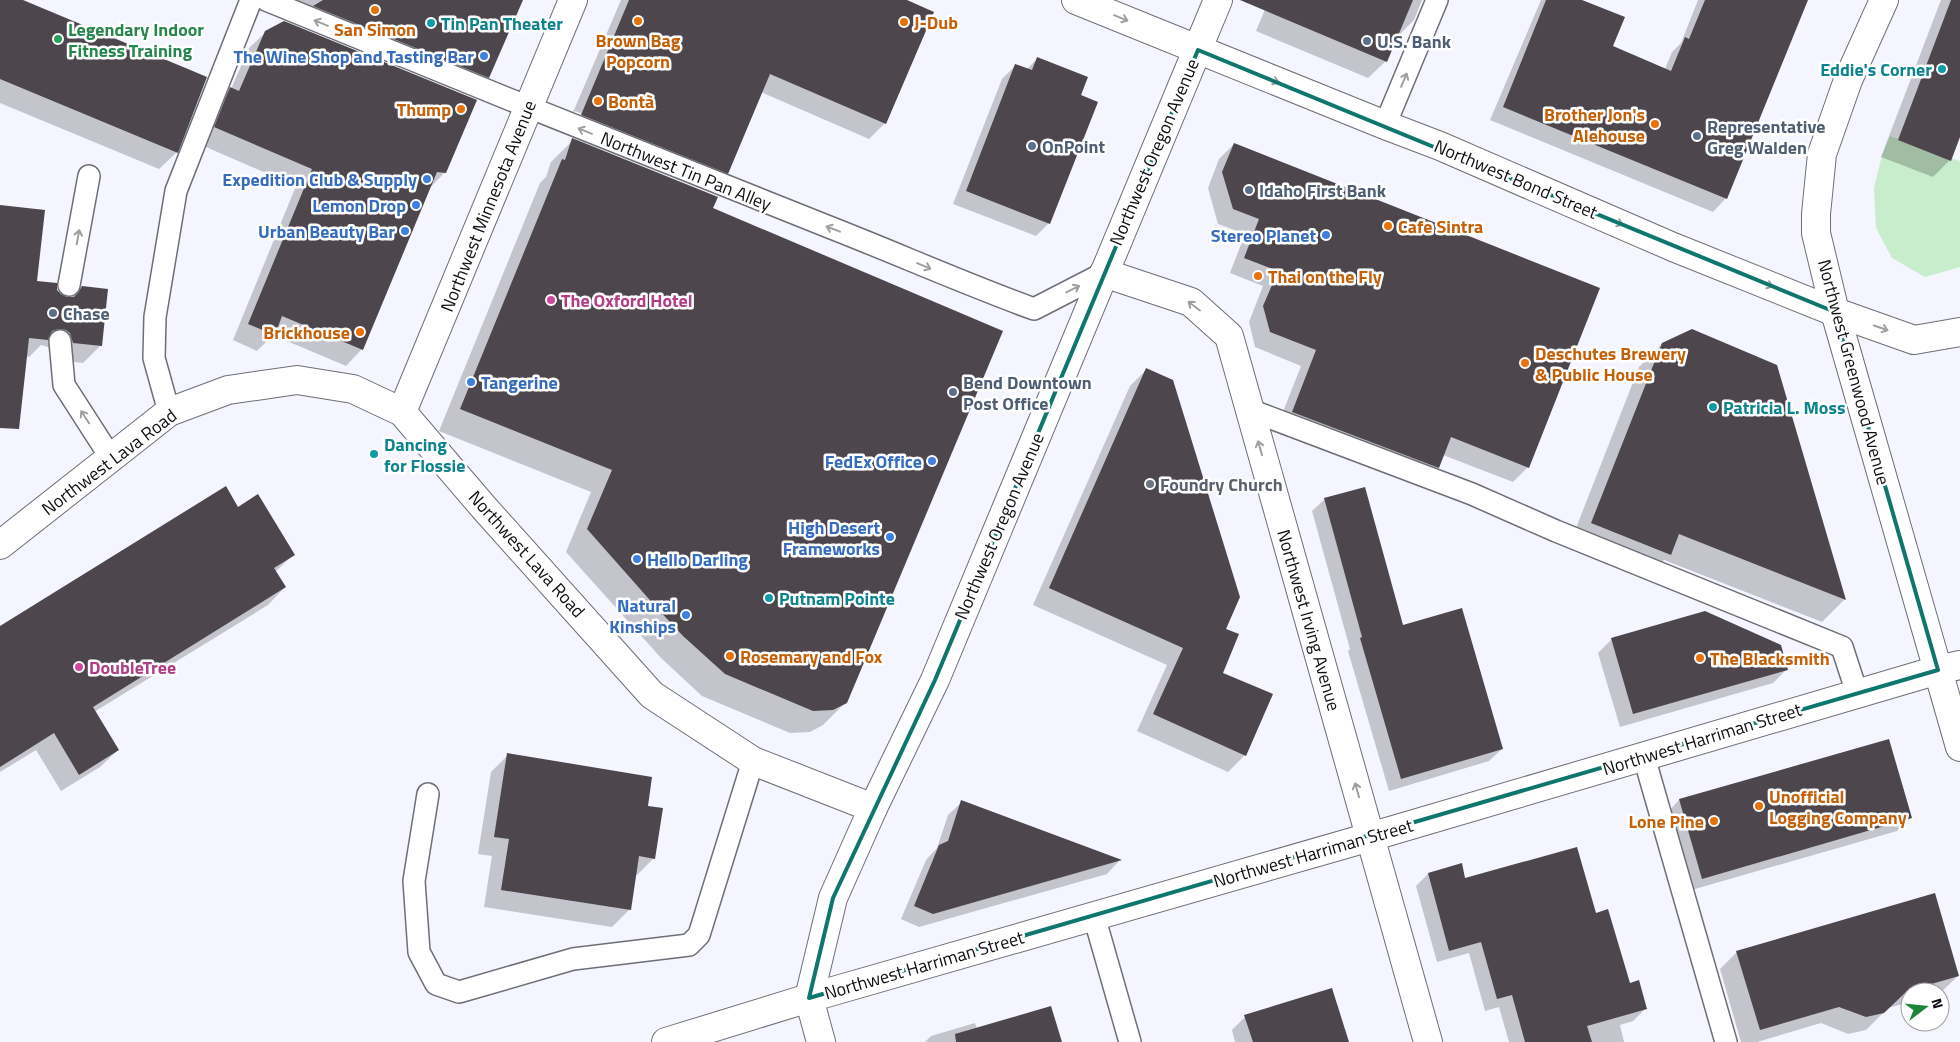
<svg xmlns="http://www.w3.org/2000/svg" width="1960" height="1042" font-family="'Titillium Web',sans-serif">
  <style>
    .green { fill: #c8edcc }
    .shadow { fill: #0003; fill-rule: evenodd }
    .building { fill: #4d464c }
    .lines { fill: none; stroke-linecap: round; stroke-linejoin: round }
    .lane-casing { stroke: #6e6e77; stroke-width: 24 }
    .street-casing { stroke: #6e6e77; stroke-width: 30 }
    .secondary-casing { stroke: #6e6e77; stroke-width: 30 }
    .lane { stroke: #fff; stroke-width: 21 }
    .street { stroke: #fff; stroke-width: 28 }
    .secondary { stroke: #fff; stroke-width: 28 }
    .oneway { stroke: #9f9fa0 }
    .marked { fill: none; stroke: #0f766e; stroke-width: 4; stroke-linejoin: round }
    .food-dot { fill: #e8710a; stroke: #fff; stroke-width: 2 }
    .culture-dot { fill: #0f9aa8; stroke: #fff; stroke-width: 2 }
    .leisure-dot { fill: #2e9e5b; stroke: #fff; stroke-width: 2 }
    .service-dot { fill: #5c6f8a; stroke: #fff; stroke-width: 2 }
    .shop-dot { fill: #3f7fe0; stroke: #fff; stroke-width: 2 }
    .hotel-dot { fill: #d1479c; stroke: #fff; stroke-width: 2 }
    .worship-dot { fill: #6b7280; stroke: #fff; stroke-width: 2 }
    .labels { text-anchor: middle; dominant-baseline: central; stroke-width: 5; stroke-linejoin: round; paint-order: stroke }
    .food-label { font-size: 18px; font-weight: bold; fill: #c56008; stroke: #fff; text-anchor: start }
    .culture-label { font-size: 18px; font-weight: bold; fill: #0d838f; stroke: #fff; text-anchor: start }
    .leisure-label { font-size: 18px; font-weight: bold; fill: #27864d; stroke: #fff; text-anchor: start }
    .service-label { font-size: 18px; font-weight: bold; fill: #4e5e75; stroke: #fff; text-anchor: start }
    .shop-label { font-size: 18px; font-weight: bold; fill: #366cbe; stroke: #fff; text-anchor: end }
    .street-label { font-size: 18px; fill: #0e0e12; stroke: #fff }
    .hotel-label { font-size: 18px; font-weight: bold; fill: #b23c85; stroke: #fff; text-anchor: start }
    .worship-label { font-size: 18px; font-weight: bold; fill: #5b616d; stroke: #fff; text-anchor: start }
  </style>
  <rect width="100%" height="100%" fill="#f4f5ff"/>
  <!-- green -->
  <path class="green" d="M1890,136L1960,161V267L1925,277L1892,258L1876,228L1874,188L1882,155Z"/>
  <!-- shadow -->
  <g class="shadow">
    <path d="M0,0H17L177,152L159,169L0,103Z"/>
    <path d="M244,0H521L488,77L471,94Z"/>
    <path d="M621,0H904L885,123L869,139L761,92L727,173L711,189L565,131ZM575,111L721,169V172L574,113Z"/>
    <path d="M1269,0H1422L1414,20L1397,37L1386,61L1368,78L1256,31Z"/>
    <path d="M1541,0H1579L1611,47L1665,69L1672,52L1681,43L1698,0H1802L1726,198L1713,212L1490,120Z"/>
    <path d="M1941,0H1960V134L1950,160L1933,177L1881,157Z"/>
    <path d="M266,32L445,172L429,189L362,349L346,366L273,335L257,351L233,340L296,186L199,144L214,105L231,89L249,48Z"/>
    <path d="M1038,58L1080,96L1049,223L1036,236L953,204L1002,79L1016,65L1027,69Z"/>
    <path d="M573,140L711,209L846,702L823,725L810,732L790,733L702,696L661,658L566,552L591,492L439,431L540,183L546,177L551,162Z"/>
    <path d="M1234,144L1528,467L1513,482L1443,455L1438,467L1423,483L1277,427L1301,366L1255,347L1249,322L1263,286L1230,273L1245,234L1218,224L1208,188L1219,159Z"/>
    <path d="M0,207L36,282L56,290L60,295L67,299L71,298L82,287L101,345L83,363L56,360L53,351L48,347L41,345L29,357L26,356L0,420Z"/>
    <path d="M1662,344L1845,599L1822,622L1664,560L1647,577L1569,546L1639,367Z"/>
    <path d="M1146,370L1225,629L1221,673L1245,755L1228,772L1137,731L1167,665L1033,605L1130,386Z"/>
    <path d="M1325,499L1402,627L1502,749L1489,761L1389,791L1348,651L1350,649L1312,511Z"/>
    <path d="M238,508L294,554L275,572L285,587L268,605L94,712L118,750L100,767L61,791L36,750L0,772V628Z"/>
    <path d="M1612,639L1786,670L1773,683L1620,727L1598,653Z"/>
    <path d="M508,755L646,807L654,858L637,875H635L629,910L612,927L484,907L492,856L478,854L491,772Z"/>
    <path d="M1679,800L1910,818L1897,831L1688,891L1666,814Z"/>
    <path d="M962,802L1119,861L1107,874L919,927L901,919L926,860L937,848L948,815Z"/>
    <path d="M1461,865L1464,880L1595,914L1629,984L1645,1009L1633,1021L1620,1025L1624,1042H1509L1499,1007L1485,1011L1469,953L1437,962L1416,886L1428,874Z"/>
    <path d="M1737,952L1958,976L1940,993L1910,992V1002L1888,1008L1866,1030L1848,1034L1821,1023L1757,1042H1741L1720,969Z"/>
    <path d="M1245,1017L1347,1042H1235L1232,1030Z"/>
    <path d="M975,1023L977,1029L1060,1042H925L931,1036Z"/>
  </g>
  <!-- building -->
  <g class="building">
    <path d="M0,0H23L207,77L178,153L0,79Z"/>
    <path d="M323,0H523L489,78L313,6Z"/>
    <path d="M629,0H907L934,12L886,124L770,74L728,174L581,115Z"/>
    <path d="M1240,0H1413L1387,62Z"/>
    <path d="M1546,0H1582L1625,17L1613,46L1671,71L1685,37L1689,39L1705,0H1808L1727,199L1503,107Z"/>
    <path d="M1951,0H1960V137L1951,161L1898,140Z"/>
    <path d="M284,21L477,100L446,173L437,172L363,350L282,316L275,335L248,324L312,169L214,127L230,87L239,91L265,31Z"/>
    <path d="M1037,57L1088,77L1081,95L1098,102L1050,224L966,191L1015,64L1032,70Z"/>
    <path d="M572,138L718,197L713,208L1003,331L847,703L833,710L813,711L725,674L683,636L656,607L587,529L612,470L460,409L562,159L565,160Z"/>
    <path d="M1234,143L1600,288L1529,468L1451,437L1439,468L1292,412L1316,350L1270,332L1263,306L1278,271L1244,258L1259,219L1233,209L1222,172Z"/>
    <path d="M0,205L45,210L37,281L57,283V290L61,294L67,297H74L78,293L82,286L108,289L102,346L73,343L70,333L66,330L59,329L52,331L48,340L29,338L19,429L0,428Z"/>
    <path d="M1692,329L1777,365L1846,600L1679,534L1671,555L1591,523L1662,343Z"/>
    <path d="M1146,368L1173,380L1240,597L1226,629L1239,634L1223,673L1273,694L1246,756L1153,714L1183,648L1049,588Z"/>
    <path d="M226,486L238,507L258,494L295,555L274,568L286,587L93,707L119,750L79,775L54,733L0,767V626Z"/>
    <path d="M1365,487L1403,625L1462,608L1503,749L1401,779L1360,638L1362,637L1324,498Z"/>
    <path d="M1705,611L1781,645L1788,670L1633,714L1611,638Z"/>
    <path d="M1889,739L1912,818L1702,879L1679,799Z"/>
    <path d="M507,753L652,777L648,806L663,808L655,859L639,856L631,910L501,890L509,839L494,837Z"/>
    <path d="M961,800L1122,860L933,914L914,906L939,845L948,841Z"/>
    <path d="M1577,847L1596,913L1608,909L1630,983L1639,980L1647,1009L1587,1026L1592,1042H1525L1512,995L1497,999L1481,942L1449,951L1428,873L1462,863L1465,878Z"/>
    <path d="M1935,893L1959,976L1907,991L1884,1013L1866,1017L1839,1007L1760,1030L1736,951Z"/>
    <path d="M1332,988L1349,1042H1253L1244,1015Z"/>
    <path d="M1051,1006L1062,1042H956L955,1034Z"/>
  </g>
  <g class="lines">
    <!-- lane casing -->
    <g class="lane-casing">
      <g id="lane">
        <path d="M266,0C453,77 641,153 829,227C898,254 965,284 1034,309L1104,273"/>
        <path d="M1385,125L1437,0"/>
        <path d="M69,285L89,176"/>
        <path d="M60,341L64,385L111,458"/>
        <path d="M1250,410L1472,494L1556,531L1842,647L1857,693"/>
        <path d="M169,412L154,358L155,317L176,191L251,0"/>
        <path d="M1644,757L1726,1042"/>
        <path d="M428,794L414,881L419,952L436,984L459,992L573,959L689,945L699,935L753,761"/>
        <path d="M1094,916L1130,1042"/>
      </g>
    </g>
    <!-- street casing -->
    <g class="street-casing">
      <g id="street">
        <path d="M1104,273L1191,302L1229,336L1428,1042"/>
        <path d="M402,412L573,0"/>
        <path d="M0,545L169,412L228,390L297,380L353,389L402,412L486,510L652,695L753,761L873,808"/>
        <path d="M666,1042L809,998L1370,837L1938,670L1960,665"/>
      </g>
    </g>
    <!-- secondary casing -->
    <g class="secondary-casing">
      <g id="secondary">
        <path d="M1076,0L1385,125L1440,146L1673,247L1835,312L1914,340L1960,332"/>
        <path d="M1884,0L1848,80L1822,154L1816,214V233L1835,312L1960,747"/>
        <path d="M821,1042L809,998L833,898L873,808L935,680L1218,0"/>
      </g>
    </g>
    <!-- lane -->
    <use href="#lane" class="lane"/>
    <!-- street -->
    <use href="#street" class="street"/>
    <!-- secondary -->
    <use href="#secondary" class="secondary"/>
  </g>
  <!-- one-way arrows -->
  <defs><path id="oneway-shaft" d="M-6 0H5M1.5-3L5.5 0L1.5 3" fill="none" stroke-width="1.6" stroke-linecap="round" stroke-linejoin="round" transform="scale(1.25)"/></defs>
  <g class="oneway">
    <use href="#oneway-shaft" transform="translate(1121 18) rotate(22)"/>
    <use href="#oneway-shaft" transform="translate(321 23) rotate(-158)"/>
    <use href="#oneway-shaft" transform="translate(1272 80) rotate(22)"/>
    <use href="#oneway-shaft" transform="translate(1404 80) rotate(-67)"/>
    <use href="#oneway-shaft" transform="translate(585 131) rotate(-158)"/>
    <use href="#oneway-shaft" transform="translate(1616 222) rotate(23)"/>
    <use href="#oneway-shaft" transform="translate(833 229) rotate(-159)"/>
    <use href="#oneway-shaft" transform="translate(78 237) rotate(-80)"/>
    <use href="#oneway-shaft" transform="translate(924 266) rotate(23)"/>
    <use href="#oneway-shaft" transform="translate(1766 284) rotate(22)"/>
    <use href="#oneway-shaft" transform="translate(1073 289) rotate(-27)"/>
    <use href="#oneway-shaft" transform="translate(1194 306) rotate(-143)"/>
    <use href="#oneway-shaft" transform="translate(1881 328) rotate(19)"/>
    <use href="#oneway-shaft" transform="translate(85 417) rotate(-123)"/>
    <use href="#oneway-shaft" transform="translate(1260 448) rotate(-106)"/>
    <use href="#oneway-shaft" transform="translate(1357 790) rotate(-106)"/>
  </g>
  <!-- marked area -->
  <path class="marked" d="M1198,50L1835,312L1938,670L809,998L833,898L935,680Z"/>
  <!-- markers -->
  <g class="food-dot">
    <circle cx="375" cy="10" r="5"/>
    <circle cx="638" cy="21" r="5"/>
    <circle cx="904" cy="22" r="5"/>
    <circle cx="598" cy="101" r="5"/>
    <circle cx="461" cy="109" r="5"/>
    <circle cx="1655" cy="124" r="5"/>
    <circle cx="1388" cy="226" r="5"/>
    <circle cx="1258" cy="276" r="5"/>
    <circle cx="360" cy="332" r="5"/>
    <circle cx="1525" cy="363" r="5"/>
    <circle cx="730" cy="656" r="5"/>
    <circle cx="1700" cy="658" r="5"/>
    <circle cx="1759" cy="806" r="5"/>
    <circle cx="1714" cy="821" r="5"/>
  </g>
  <g class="culture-dot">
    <circle cx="431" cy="23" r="5"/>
    <circle cx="1942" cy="69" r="5"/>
    <circle cx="1713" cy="407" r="5"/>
    <circle cx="374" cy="454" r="5"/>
    <circle cx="769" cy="598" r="5"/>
  </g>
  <circle class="leisure-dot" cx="58" cy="39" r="5"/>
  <g class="service-dot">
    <circle cx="1367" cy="41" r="5"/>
    <circle cx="1697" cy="136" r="5"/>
    <circle cx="1032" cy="146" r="5"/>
    <circle cx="1249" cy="190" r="5"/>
    <circle cx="53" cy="313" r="5"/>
    <circle cx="953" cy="392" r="5"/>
  </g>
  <g class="shop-dot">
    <circle cx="484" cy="56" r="5"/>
    <circle cx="427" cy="179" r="5"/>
    <circle cx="416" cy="205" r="5"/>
    <circle cx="405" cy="231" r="5"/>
    <circle cx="1326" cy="235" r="5"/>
    <circle cx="471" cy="382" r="5"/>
    <circle cx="932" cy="461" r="5"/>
    <circle cx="890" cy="537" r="5"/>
    <circle cx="637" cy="559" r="5"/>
    <circle cx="686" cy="615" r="5"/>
  </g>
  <g class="hotel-dot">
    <circle cx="551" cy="300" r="5"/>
    <circle cx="79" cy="667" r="5"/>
  </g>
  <circle class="worship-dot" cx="1150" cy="484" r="5"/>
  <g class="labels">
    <!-- food labels -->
    <g class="food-label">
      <text x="914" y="22">J-Dub</text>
      <text x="375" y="29" text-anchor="middle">San Simon</text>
      <text x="638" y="40" text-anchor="middle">Brown Bag<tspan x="638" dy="21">Popcorn</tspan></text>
      <text x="608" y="101">Bontà</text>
      <text x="451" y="109" text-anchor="end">Thump</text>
      <text x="1645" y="114" text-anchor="end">Brother Jon's<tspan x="1645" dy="21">Alehouse</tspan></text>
      <text x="1398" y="226">Cafe Sintra</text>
      <text x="1268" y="276">Thai on the Fly</text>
      <text x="350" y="332" text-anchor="end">Brickhouse</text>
      <text x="1535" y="353">Deschutes Brewery<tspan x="1535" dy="21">&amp; Public House</tspan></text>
      <text x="740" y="656">Rosemary and Fox</text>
      <text x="1710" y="658">The Blacksmith</text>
      <text x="1769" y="796">Unofficial<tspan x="1769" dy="21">Logging Company</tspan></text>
      <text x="1704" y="821" text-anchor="end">Lone Pine</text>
    </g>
    <!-- culture labels -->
    <g class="culture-label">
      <text x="441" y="23">Tin Pan Theater</text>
      <text x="1932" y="69" text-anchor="end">Eddie's Corner</text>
      <text x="1723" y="407">Patricia L. Moss</text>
      <text x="384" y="444">Dancing<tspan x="384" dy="21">for Flossie</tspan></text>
      <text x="779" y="598">Putnam Pointe</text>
    </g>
    <!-- leisure labels -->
    <g class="leisure-label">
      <text x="68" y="29">Legendary Indoor<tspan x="68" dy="21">Fitness Training</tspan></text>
    </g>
    <!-- service labels -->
    <g class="service-label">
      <text x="1377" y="41">U.S. Bank</text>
      <text x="1707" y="126">Representative<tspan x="1707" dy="21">Greg Walden</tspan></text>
      <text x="1042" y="146">OnPoint</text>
      <text x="1259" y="190">Idaho First Bank</text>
      <text x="63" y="313">Chase</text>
      <text x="963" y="382">Bend Downtown<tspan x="963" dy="21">Post Office</tspan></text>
    </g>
    <!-- shop labels -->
    <g class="shop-label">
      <text x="474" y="56">The Wine Shop and Tasting Bar</text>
      <text x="417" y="179">Expedition Club &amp; Supply</text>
      <text x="406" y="205">Lemon Drop</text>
      <text x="395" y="231">Urban Beauty Bar</text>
      <text x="1316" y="235">Stereo Planet</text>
      <text x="481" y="382" text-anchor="start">Tangerine</text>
      <text x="922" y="461">FedEx Office</text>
      <text x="880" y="527">High Desert<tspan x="880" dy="21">Frameworks</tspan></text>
      <text x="647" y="559" text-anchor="start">Hello Darling</text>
      <text x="676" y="605">Natural<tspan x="676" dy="21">Kinships</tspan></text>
    </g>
    <!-- street labels -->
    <g class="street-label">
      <text transform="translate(1154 152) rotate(-67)">Northwest Oregon Avenue</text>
      <text transform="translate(686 171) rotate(22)">Northwest Tin Pan Alley</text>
      <text transform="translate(1516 179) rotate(23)">Northwest Bond Street</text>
      <text transform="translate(488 206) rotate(-68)">Northwest Minnesota Avenue</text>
      <text transform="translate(1854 372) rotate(75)">Northwest Greenwood Avenue</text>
      <text transform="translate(109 462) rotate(-37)">Northwest Lava Road</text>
      <text transform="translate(999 526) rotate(-67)">Northwest Oregon Avenue</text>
      <text transform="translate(527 554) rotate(48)">Northwest Lava Road</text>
      <text transform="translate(1309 620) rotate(74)">Northwest Irving Avenue</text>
      <text transform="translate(1702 739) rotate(-17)">Northwest Harriman Street</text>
      <text transform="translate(1313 853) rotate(-16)">Northwest Harriman Street</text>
      <text transform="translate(924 965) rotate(-16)">Northwest Harriman Street</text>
    </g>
    <!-- hotel labels -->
    <g class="hotel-label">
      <text x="561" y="300">The Oxford Hotel</text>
      <text x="89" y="667">DoubleTree</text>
    </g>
    <!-- worship labels -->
    <g class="worship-label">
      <text x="1160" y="484">Foundry Church</text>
    </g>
  </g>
  <!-- north arrow -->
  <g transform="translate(1925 1007) rotate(74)"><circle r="24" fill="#ffffff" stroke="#9f9fa0"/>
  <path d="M0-4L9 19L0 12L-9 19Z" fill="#1c853a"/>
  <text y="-8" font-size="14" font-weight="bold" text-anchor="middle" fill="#0e0e12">N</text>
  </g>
</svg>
